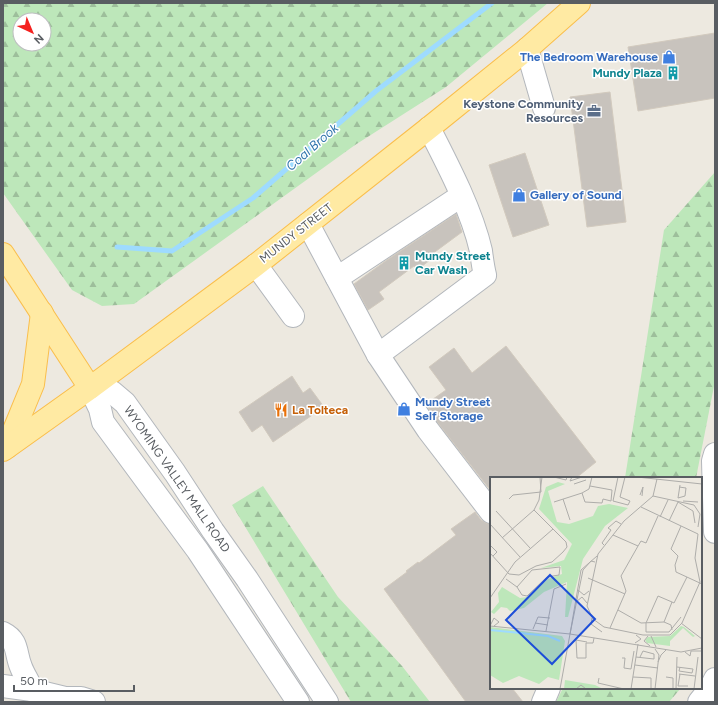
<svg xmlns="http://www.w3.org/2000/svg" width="718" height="705" font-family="Figtree,sans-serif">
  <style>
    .forest { fill: url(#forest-firs); fill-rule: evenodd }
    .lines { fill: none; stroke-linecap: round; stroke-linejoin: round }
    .stream { stroke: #9edbff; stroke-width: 5 }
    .building { fill: #c8c3bd; stroke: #d2cabe }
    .minor-casing { stroke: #b3b7bc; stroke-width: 24 }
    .major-casing { stroke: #fabe4b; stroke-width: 24 }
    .minor { stroke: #fff; stroke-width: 22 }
    .major { stroke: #ffeaa3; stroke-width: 22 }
    .labels { text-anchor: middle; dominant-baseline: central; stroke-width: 3; stroke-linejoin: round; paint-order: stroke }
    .shop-label { font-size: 12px; font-weight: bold; fill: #366cbe; stroke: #fff; text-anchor: start }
    .culture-label { font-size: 12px; font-weight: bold; fill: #0d838f; stroke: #fff; text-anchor: end }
    .service-label { font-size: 12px; font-weight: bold; fill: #4e5e75; stroke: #fff; text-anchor: end }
    .street-label { font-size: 12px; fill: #595d62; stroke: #fff }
    .food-label { font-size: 12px; font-weight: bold; fill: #c56008; stroke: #fff; text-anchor: start }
    .water-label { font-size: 13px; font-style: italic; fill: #3377ae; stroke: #fff }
    .inset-river { fill: none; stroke: #9edbff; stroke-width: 2 }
    .inset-road { fill: none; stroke: #aeadaa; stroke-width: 1 }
    .view { fill: #1d4ed8; fill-opacity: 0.15; stroke: #1d4ed8; stroke-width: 2 }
    .inset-edge { fill: none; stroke: #595d62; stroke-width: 2 }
  </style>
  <defs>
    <pattern id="forest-firs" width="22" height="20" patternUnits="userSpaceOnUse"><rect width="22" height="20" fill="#bde7ba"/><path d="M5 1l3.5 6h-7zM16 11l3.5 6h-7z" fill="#9dbe9b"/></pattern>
  </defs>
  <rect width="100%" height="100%" fill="#ede9e0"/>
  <!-- forest -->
  <g class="forest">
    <path d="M3,3H548L446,87L355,145L134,304L102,306L72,290L3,193ZM20,20H44V44H20Z"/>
    <path d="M715,172V381L696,478H625L664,230Z"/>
    <path d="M263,486L338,597L402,666L430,702H351L232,505Z"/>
    <path d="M563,688H681L669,702H556Z"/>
  </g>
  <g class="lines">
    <!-- stream -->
    <path class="stream" d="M117,247L172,251L253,198L376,91L492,3"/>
  </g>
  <!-- building -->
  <g class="building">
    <path d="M715,33V98L638,111L628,47Z"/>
    <path d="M610,92L626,222L587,227L570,97Z"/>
    <path d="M525,153L549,225L513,237L489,165Z"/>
    <path d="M456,214L462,232L428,257L430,260L417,270L414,266L379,292L384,299L368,310L354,284L387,260Z"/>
    <path d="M506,346L596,462L576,478H491V491L438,423L426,404L446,390L429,367L454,348L472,373Z"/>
    <path d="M292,376L303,393L310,388L324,407L273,442L262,425L252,432L239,412Z"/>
    <path d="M475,512L481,520L486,523L491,524V688H512L523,702H466L384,589L407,572L406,571L418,562L419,563L456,535L451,529Z"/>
  </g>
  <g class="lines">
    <!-- minor casing -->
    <g class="minor-casing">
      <g id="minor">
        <path d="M527,49L544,108"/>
        <path d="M308,224L378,355L428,430L491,512"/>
        <path d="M256,265L293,316"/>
        <path d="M337,278L461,196"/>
        <path d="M378,355L485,275C483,267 482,259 481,251C472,211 448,165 429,128"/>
        <path d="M90,388L112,392L125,403L175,473L213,531L247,579L327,702"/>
        <path d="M90,388L100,409L103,422L198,551L298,702"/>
        <path d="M715,454L713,461L715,532"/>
        <path d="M3,633C19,641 15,653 21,667C24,675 29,682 32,690"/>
        <path d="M3,686L32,690L65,698H81L94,702"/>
        <path d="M543,702L549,688"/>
        <path d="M699,702L711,687L715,679"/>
      </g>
    </g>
    <!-- major casing -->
    <g class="major-casing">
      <g id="major">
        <path d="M3,254L90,388"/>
        <path d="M7,447L33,384L42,313"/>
        <path d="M3,450L90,388L256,265L429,128L527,49L579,3"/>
      </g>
    </g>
    <!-- minor -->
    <use href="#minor" class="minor"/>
    <!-- major -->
    <use href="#major" class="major"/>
  </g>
  <!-- icons -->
  <defs>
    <g id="shop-bare" transform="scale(1.08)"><path d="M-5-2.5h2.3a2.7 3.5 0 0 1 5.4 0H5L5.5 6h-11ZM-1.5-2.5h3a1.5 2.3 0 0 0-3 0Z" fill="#3f7fe0" stroke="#fff" stroke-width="2.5" paint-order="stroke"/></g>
    <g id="building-bare" transform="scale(1.08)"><path d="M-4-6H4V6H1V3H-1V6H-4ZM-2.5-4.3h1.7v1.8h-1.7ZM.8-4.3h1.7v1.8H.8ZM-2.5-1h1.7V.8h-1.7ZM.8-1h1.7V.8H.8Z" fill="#0f9aa8" stroke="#fff" stroke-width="2.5" paint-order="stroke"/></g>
    <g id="office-bare" transform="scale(1.08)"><path d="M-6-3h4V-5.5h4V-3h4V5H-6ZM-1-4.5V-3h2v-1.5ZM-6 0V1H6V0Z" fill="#5c6f8a" stroke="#fff" stroke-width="2.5" paint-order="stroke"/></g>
    <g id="restaurant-bare" transform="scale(1.08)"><path d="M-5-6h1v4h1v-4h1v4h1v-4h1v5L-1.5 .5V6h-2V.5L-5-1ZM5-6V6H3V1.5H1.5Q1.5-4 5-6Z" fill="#e8710a" stroke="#fff" stroke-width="2.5" paint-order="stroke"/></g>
  </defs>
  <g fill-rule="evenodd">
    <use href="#shop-bare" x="669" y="57"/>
    <use href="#building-bare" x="673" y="73"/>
    <use href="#office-bare" x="594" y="111"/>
    <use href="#shop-bare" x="519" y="195"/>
    <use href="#building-bare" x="404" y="263"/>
    <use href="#shop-bare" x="404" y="409"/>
    <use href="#restaurant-bare" x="281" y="410"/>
  </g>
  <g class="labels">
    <!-- shop labels -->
    <g class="shop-label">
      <text x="658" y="57" text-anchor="end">The Bedroom Warehouse</text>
      <text x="530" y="195">Gallery of Sound</text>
      <text x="415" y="402">Mundy Street<tspan x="415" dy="14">Self Storage</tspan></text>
    </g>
    <!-- culture labels -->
    <g class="culture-label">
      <text x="662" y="73">Mundy Plaza</text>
      <text x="415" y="256" text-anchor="start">Mundy Street<tspan x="415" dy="14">Car Wash</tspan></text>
    </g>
    <!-- service labels -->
    <g class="service-label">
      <text x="583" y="104">Keystone Community<tspan x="583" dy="14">Resources</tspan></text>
    </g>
    <!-- street labels -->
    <g class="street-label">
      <text transform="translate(296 233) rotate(-38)">MUNDY STREET</text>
      <text transform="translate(177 479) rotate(55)">WYOMING VALLEY MALL ROAD</text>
    </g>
    <!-- food labels -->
    <g class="food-label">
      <text x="292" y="410">La Tolteca</text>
    </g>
    <!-- water labels -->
    <g class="water-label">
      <text transform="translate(312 147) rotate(-41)">Coal Brook</text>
    </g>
  </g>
  <!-- overview -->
  <g transform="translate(490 477)">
    <rect width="212" height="212" fill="#ede9e0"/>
    <path d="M191,149L194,150L205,159L203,160L193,151L180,164V169L157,166L155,163L158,160L180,159Z" fill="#bde7ba"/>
    <path d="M68,5L75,7L58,14L67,45L79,47L103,39L108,29L119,27L138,31L115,49L93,82L78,140H75L77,105L54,115L34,131L20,134L17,131L11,130L4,137L1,135L9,125L8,116L12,110L30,121L37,120L58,102L72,97L71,89L51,91L74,83L82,67L49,32L56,10ZM0,150L72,159L75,164L69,203L58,200L49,207L29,199L13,206L0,198Z" fill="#bde7ba"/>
    <path d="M75,203L105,208L113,212H74Z" fill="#bde7ba"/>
    <path class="inset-river" d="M0,153L58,159L70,164"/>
    <path class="inset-road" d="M50,0L51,15M64,0L76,3L77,0M82,0L80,4L92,0M128,0L123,24L138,28L140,24L130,20L135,0M147,0L212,7M84,7L96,3M100,9L122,13L121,24L113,22L112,26L95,25L92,16L99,12L102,0M150,18L153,10L152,19M163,19L204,28L210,37L208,50M188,21L195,19L196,11L189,10M188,21L190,8M19,22L23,18L51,15M73,22L80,43M193,24L208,25M64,25L92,16M151,30L208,57L205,81L210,105L192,146L180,158H153L114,150L103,142L97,129L108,77L134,44L163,19L167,2M6,34L40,71M170,40L178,23M179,44L188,25L203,34L205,46M0,47L30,80M191,49L181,72L188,79L185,88L186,95L212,107M123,58L148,69L151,64L156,66L168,39M12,61L44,33L49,23L52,0M0,68L7,75L3,79M114,68L112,66L121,53L118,51L126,44L131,47M0,76L19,97L29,98L46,89L62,85L73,75L77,70L76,65L44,33M98,101L135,117M16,102L27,110L42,93L70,90L69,98L57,100L37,119L32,118L27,110M88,113L94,118L99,114M0,121L25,85L63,52M86,125L92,120L97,126M182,125L184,126L197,100M128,133L151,146L174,145L181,148L182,153M102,141L101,147L112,155M174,145L182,125L168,119L156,146V155H179L191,140M45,146L58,148M191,146L212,162M0,149L4,141L9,145L4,149M0,149L80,157L191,175L212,171M120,151L136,114L131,99L148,69M43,152L48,140L60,141M56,154L64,112L76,107M80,157L91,93L107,79M80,157L93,93L101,84L105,85M158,159L154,164L160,169M161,159L166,170M97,165L86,163L87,181H96V166H103L104,161M145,166L151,162L146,158M195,175L200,179L201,174H212M146,180L164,182V177L153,174L150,180M132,181H135L134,191L141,192L144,174M168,185L171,178L176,173M145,188L168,191M187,190L203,192L202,196L189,194L190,190M189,197L205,199M190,197L188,209H198M143,200L161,201V212M176,200L183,201V212M109,201L108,206L134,212M70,212L80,157M86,212L91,208L96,212M141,212L148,167M165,212L169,178L165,172M186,212L187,180M204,212L208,180"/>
    <path class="view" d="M60,98L105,142L62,187L16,143Z"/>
    <rect width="212" height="212" class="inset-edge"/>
  </g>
  <!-- border -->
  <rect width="718" height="705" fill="none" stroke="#595d62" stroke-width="8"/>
  <!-- north arrow -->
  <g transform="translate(32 32) rotate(136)"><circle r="19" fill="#ffffff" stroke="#bdbec0"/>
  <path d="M0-3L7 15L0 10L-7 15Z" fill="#f4211f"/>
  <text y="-6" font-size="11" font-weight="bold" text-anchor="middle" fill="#595d62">N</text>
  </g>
  <!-- scale -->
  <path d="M14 685v6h120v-6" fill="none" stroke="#595d62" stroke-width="2"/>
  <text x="20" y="685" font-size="12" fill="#595d62" stroke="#ffffff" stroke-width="3" paint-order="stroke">50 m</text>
</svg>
